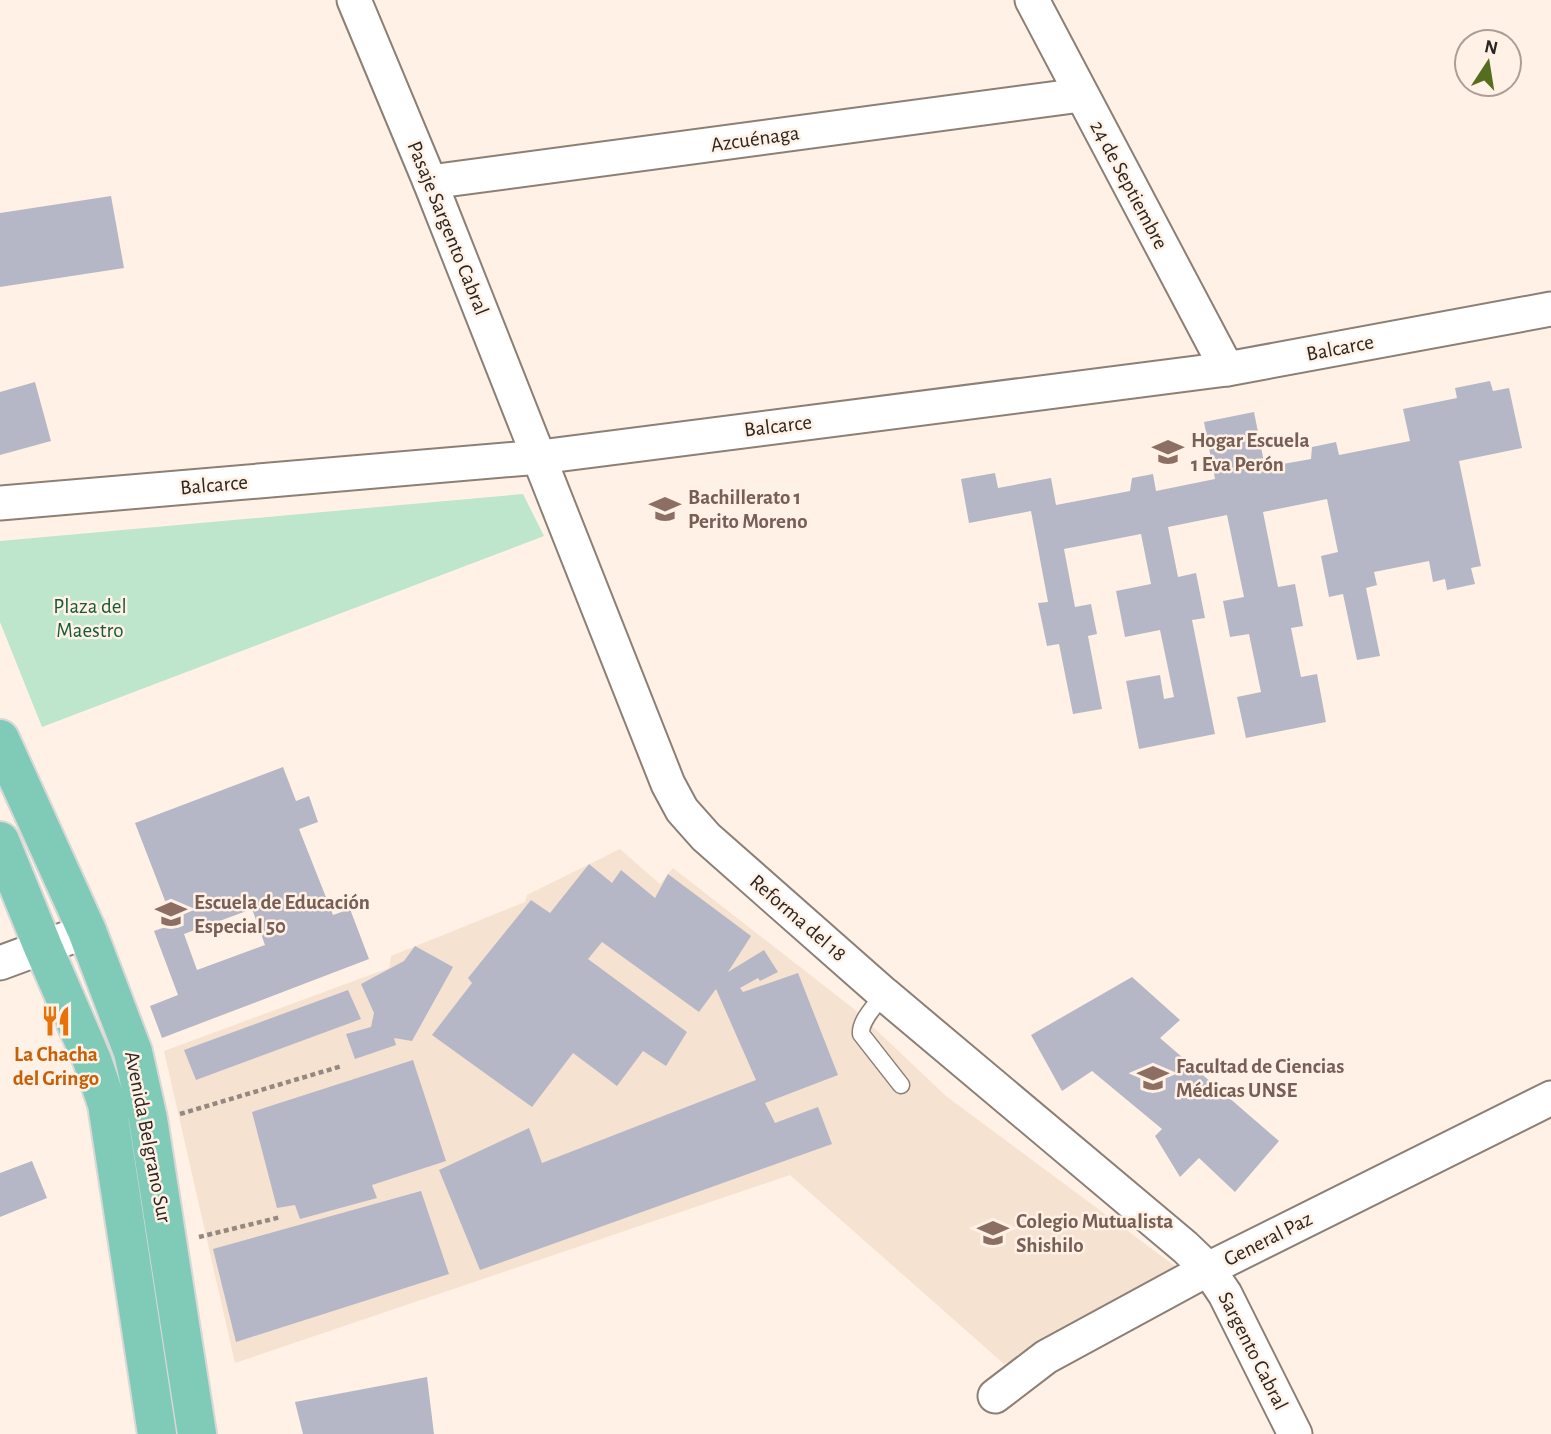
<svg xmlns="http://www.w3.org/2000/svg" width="1551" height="1434" font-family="'Alegreya Sans',sans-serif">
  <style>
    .built { fill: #f6e2d1 }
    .green { fill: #bde6cc }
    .building { fill: #b6b7c6; fill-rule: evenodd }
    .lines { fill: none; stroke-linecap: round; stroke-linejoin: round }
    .service-casing { stroke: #8c7f75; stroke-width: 19 }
    .minor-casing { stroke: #8c7f75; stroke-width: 37 }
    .trunk-casing { stroke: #d9d8d7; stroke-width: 42 }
    .path { stroke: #938981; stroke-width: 4.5; stroke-dasharray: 5 3.5; stroke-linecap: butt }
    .service { stroke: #fff; stroke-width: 16 }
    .minor { stroke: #fff; stroke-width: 33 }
    .trunk { stroke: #7fcbb8; stroke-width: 38 }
    .labels { text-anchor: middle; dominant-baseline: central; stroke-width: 5; stroke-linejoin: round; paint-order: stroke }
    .street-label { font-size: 21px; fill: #2b2521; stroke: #fff1e5 }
    .education-label { font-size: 21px; font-weight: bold; fill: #785e54; stroke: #fff1e5; text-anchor: start }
    .park-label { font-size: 21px; fill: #165b39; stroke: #fff1e5 }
    .food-label { font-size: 21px; font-weight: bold; fill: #c56008; stroke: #fff1e5 }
  </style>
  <rect width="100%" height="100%" fill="#fff1e5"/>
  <!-- built -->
  <path class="built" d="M620,849L660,884L673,868L854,1009L946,1096L1179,1269L1004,1364L790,1175L235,1363L164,1051L389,968L391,956L525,902L527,895Z"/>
  <!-- green -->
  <path class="green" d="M523,494L544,536L42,727L0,622V541Z"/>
  <!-- building -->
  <g class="building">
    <path d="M111,196L124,268L0,287V213Z"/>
    <path d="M1490,381L1493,391L1509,388L1522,448L1459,461L1481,566L1471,568L1475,584L1447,590L1445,579L1433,582L1429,561L1374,572L1377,585L1366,588L1380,656L1357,660L1343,594L1329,597L1321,556L1338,552L1327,499L1263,512L1278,587L1295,584L1303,626L1291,628L1301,677L1317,674L1326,722L1246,738L1237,697L1261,692L1249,634L1230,637L1223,601L1244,597L1227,515L1168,527L1178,577L1196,573L1205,618L1192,620L1215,734L1139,749L1126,681L1160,675L1164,699L1174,697L1160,630L1125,637L1116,591L1151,584L1141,534L1064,549L1075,607L1091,604L1097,634L1088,636L1102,709L1073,714L1059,644L1047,646L1038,603L1048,602L1031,511L969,523L961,479L995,473L998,488L1051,478L1056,505L1130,491L1132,478L1153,474L1156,491L1215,479L1204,422L1254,412L1265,467L1311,459L1312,447L1336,442L1339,455L1410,441L1403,409L1457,398L1455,388Z"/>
    <path d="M35,382L51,441L0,455V392Z"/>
    <path d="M283,767L296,801L309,796L318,822L299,829L333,915L350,909L369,959L162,1038L150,1006L178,995L154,931L174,924L135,823ZM252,909L265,945L197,970L184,934Z"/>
    <path d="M589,864L612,883L621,870L655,898L668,874L751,936L728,972L764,950L778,972L760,981L758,978L740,988L743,992L798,973L838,1075L765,1103L775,1123L818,1107L832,1144L480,1270L439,1170L529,1128L542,1163L756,1080L716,989L699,1012L602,942L588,959L687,1032L666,1066L643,1051L617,1086L573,1053L532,1107L432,1035L472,983L468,978L531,900L550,913Z"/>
    <path d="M415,946L453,967L412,1041L394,1038L396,1045L355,1059L346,1034L371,1027L374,1013L361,984L404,961Z"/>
    <path d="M1132,977L1180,1020L1160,1038L1279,1141L1235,1192L1199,1158L1180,1177L1155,1136L1162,1129L1092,1071L1062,1091L1031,1035Z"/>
    <path d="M348,990L361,1019L196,1080L184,1050Z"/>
    <path d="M413,1060L446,1161L372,1185L377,1198L300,1219L295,1205L277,1208L252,1112Z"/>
    <path d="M32,1161L47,1198L0,1217V1173Z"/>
    <path d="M421,1191L449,1274L236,1342L213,1249Z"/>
    <path d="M427,1377L434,1434H303L295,1402Z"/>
  </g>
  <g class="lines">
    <!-- service casing -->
    <g class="service-casing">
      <path id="service" d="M884,994C876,1005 860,1020 861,1034L901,1085"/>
    </g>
    <!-- minor casing -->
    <g class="minor-casing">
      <g id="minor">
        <path d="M354,0L430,182L668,784L682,810L706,837L884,994L1185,1247L1208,1269L1225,1294L1295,1434"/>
        <path d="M1032,0L1227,369"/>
        <path d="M430,182L1081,95"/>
        <path d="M0,503L540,457L1227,369L1551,309"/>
        <path d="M0,963L87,931"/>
        <path d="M995,1396L1046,1357L1208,1269L1551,1098"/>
      </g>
    </g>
    <!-- trunk casing -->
    <g class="trunk-casing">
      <g id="trunk">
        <path d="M0,739L87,931L133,1052L148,1119L197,1434"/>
        <path d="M0,841L43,947L92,1060L107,1104L157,1434"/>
      </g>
    </g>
    <!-- path -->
    <g class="path">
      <path d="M180,1114L342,1066"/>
      <path d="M199,1237L281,1217"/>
    </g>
    <!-- service -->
    <use href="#service" class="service"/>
    <!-- minor -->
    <use href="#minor" class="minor"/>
    <!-- trunk -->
    <use href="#trunk" class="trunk"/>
  </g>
  <!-- icons -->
  <defs>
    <g id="school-bare" transform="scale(2.415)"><path d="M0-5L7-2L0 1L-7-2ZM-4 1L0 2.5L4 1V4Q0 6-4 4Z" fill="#8d6e63" stroke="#fff1e5" stroke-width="2.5" paint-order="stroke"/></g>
    <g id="restaurant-bare" transform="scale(2.415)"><path d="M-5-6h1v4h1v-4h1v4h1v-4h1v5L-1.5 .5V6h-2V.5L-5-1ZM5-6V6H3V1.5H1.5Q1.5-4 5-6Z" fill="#e8710a" stroke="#fff1e5" stroke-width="2.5" paint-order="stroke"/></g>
    <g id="university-bare" transform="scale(2.415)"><path d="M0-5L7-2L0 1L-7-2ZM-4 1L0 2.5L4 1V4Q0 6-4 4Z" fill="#8d6e63" stroke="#fff1e5" stroke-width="2.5" paint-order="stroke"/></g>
  </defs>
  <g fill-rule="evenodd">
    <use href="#school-bare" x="1168" y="452"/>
    <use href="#school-bare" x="665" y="509"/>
    <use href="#school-bare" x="171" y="914"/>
    <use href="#restaurant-bare" x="56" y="1021"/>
    <use href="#university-bare" x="1153" y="1078"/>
    <use href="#school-bare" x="993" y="1233"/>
  </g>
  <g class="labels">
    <!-- street labels -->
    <g class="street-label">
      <text transform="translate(755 139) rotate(-8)">Azcuénaga</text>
      <text transform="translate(1129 185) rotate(62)">24 de Septiembre</text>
      <text transform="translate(448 228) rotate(68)">Pasaje Sargento Cabral</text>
      <text transform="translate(1340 348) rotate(-11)">Balcarce</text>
      <text transform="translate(778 426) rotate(-7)">Balcarce</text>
      <text transform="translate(214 485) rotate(-5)">Balcarce</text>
      <text transform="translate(798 918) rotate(41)">Reforma del 18</text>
      <text transform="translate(148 1137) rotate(79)">Avenida Belgrano Sur</text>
      <text transform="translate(1268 1239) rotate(-27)">General Paz</text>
      <text transform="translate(1253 1351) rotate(63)">Sargento Cabral</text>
    </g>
    <!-- education labels -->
    <g class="education-label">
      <text x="1191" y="440">Hogar Escuela<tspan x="1191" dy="24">1 Eva Perón</tspan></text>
      <text x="688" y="497">Bachillerato 1<tspan x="688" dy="24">Perito Moreno</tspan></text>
      <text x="194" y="902">Escuela de Educación<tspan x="194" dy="24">Especial 50</tspan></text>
      <text x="1176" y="1066">Facultad de Ciencias<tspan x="1176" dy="24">Médicas UNSE</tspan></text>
      <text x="1016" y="1221">Colegio Mutualista<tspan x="1016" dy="24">Shishilo</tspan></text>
    </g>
    <!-- park labels -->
    <g class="park-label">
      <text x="90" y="606">Plaza del<tspan x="90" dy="24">Maestro</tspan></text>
    </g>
    <!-- food labels -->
    <g class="food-label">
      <text x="56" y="1054">La Chacha<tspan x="56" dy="24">del Gringo</tspan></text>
    </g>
  </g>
  <!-- north arrow -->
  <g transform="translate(1488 63) rotate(12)"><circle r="33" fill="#fff1e5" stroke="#aa9f97" stroke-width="2"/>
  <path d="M0-5L12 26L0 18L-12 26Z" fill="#546d1f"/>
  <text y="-10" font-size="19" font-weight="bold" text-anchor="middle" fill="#2b2521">N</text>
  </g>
</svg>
